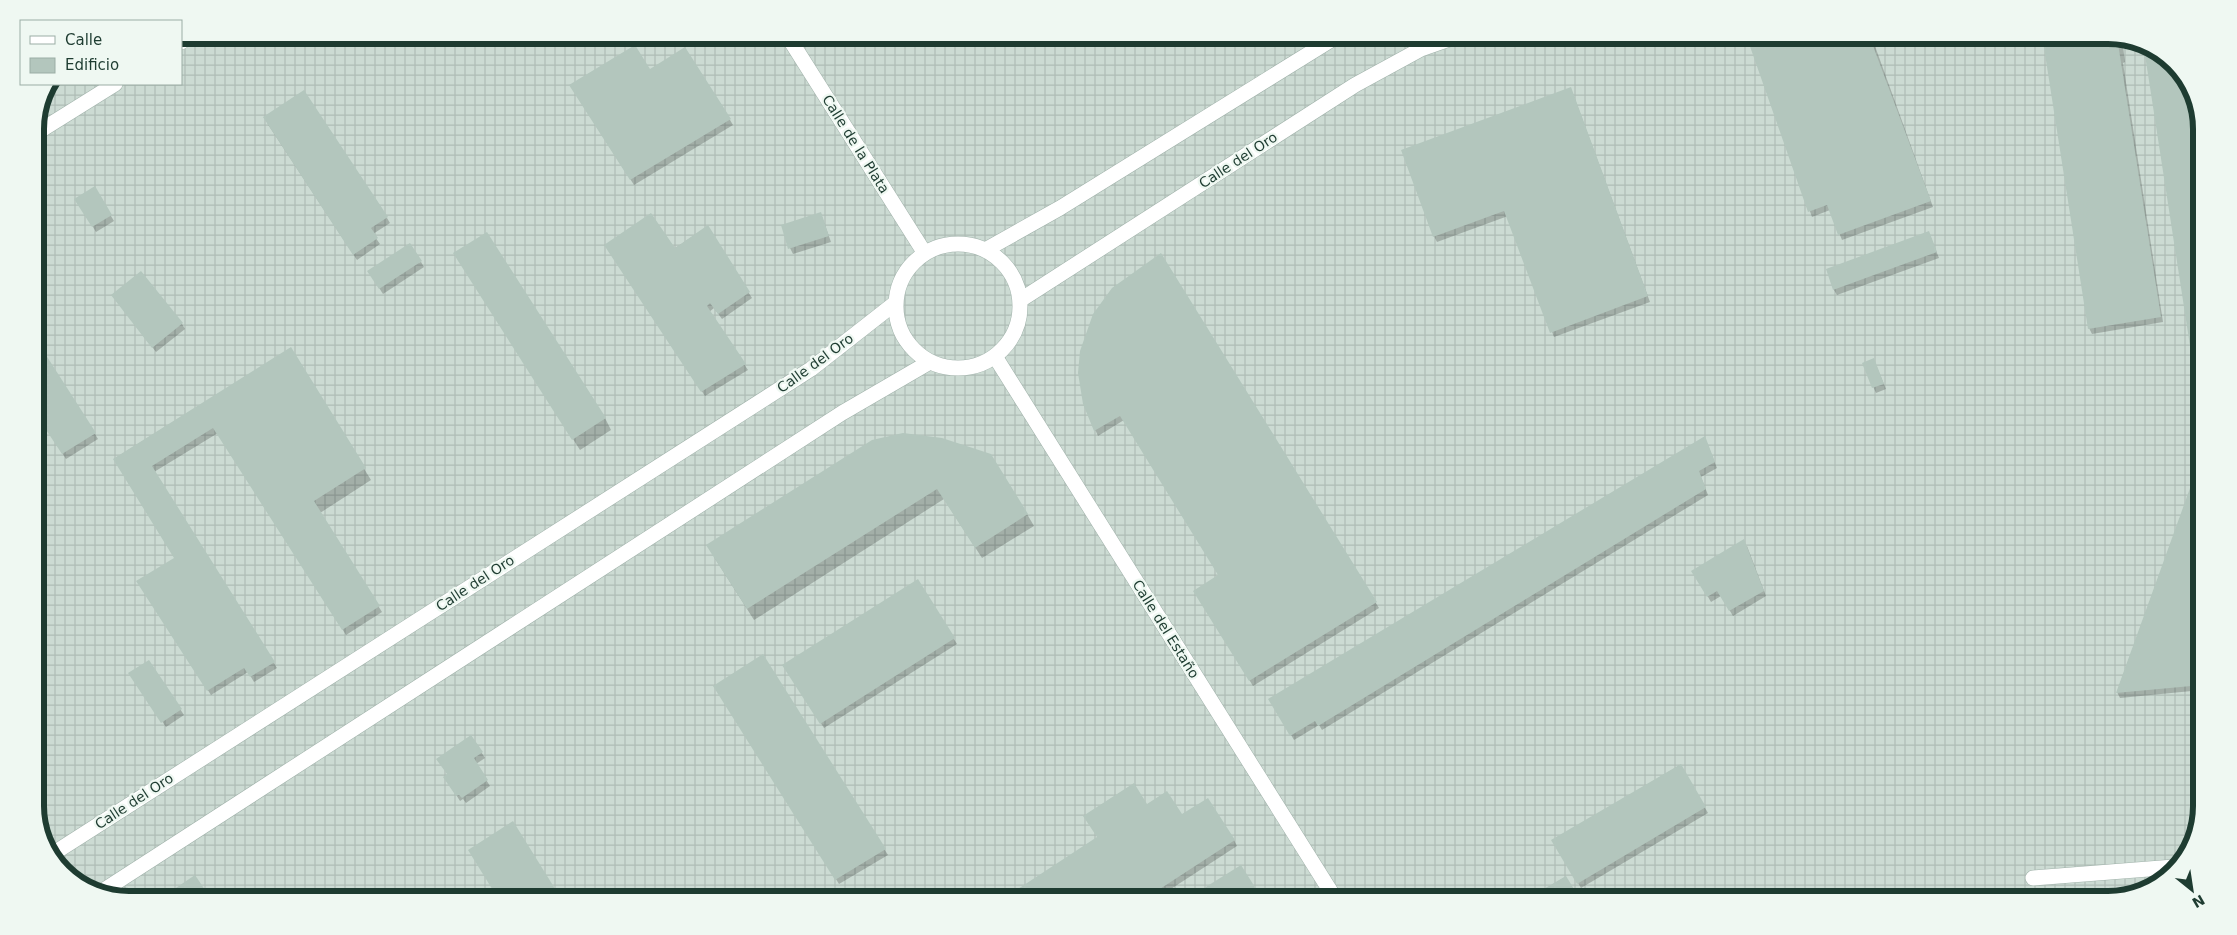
<svg xmlns="http://www.w3.org/2000/svg" width="2237" height="935" font-family="'DejaVu Sans',sans-serif">
  <style>
    .industrial { fill: url(#industrial-grid) }
    .shadow { fill: #0003 }
    .building { fill: #b3c6bd }
    .lines { fill: none; stroke-linecap: round; stroke-linejoin: round }
    .minor-casing { stroke: #a1b3ab; stroke-width: 16 }
    .minor { stroke: #fff; stroke-width: 15 }
    .labels { text-anchor: middle; dominant-baseline: central; stroke-width: 4.5; stroke-linejoin: round; paint-order: stroke }
    .street-label { font-size: 14px; fill: #1e3c31; stroke: #eff8f2 }
    .rim { fill: none; stroke: #1e3c31; stroke-width: 6 }
  </style>
  <defs>
    <pattern id="industrial-grid" width="8" height="8" patternUnits="userSpaceOnUse" patternTransform="scale(1.25)"><rect width="8" height="8" fill="#ccdbd3"/><path d="M0 4h8M4 0v8" fill="none" stroke="#afbdb6"/></pattern>
  </defs>
  <rect width="100%" height="100%" fill="#deebe4"/>
  <!-- industrial -->
  <path class="industrial" d="M181,35H2108L2144,42L2186,76L2202,123V806L2195,842L2161,884L2109,900H129L93,893L54,863L35,813V123L53,84H181Z"/>
  <!-- shadow -->
  <g class="shadow">
    <path d="M1747,35H1871L1933,207L1842,240L1830,210L1812,217Z"/>
    <path d="M2043,35H2108L2122,38L2125,62L2123,63L2163,322L2092,334L2089,328Z"/>
    <path d="M2144,42L2186,76L2202,123V406Z"/>
    <path d="M650,70L730,120L733,125L634,185L574,91Z"/>
    <path d="M1573,94L1650,302L1554,337L1508,216L1437,242L1434,236Z"/>
    <path d="M267,123L387,218L390,223L373,234L380,244L357,260Z"/>
    <path d="M94,188L114,221L96,232L76,199Z"/>
    <path d="M821,214L831,242L793,254L790,248Z"/>
    <path d="M707,227L752,298L722,319L714,308L709,312L748,370L705,396L609,251L674,249Z"/>
    <path d="M1931,238L1939,258L1837,295L1834,290L1828,270Z"/>
    <path d="M1161,255L1379,608L1253,686L1194,591L1220,575L1124,420L1098,436L1084,404Z"/>
    <path d="M458,259L605,418L611,430L580,450Z"/>
    <path d="M421,262L424,267L383,294L372,277Z"/>
    <path d="M112,295L182,324L185,329L156,352Z"/>
    <path d="M290,349L371,480L320,513L382,612L346,635L218,433L154,472L277,668L254,682L248,672L211,695L141,586L175,558L114,459Z"/>
    <path d="M1863,364L1876,365L1886,389L1876,393Z"/>
    <path d="M35,411L95,434L98,439L66,459Z"/>
    <path d="M1705,438L1717,468L1701,477L1708,495L1322,730L1319,725L1294,740L1270,699Z"/>
    <path d="M872,441L1027,514L1034,526L982,558L944,499L754,620L714,557Z"/>
    <path d="M2202,458V690L2120,698L2117,692Z"/>
    <path d="M1747,546L1766,596L1733,616L1721,596L1711,602L1693,571Z"/>
    <path d="M917,581L957,644L824,728L784,665Z"/>
    <path d="M762,656L888,855L839,884L715,686Z"/>
    <path d="M149,662L184,715L166,727L133,679Z"/>
    <path d="M471,736L485,758L476,764L490,786L466,803L463,799L460,801L448,782V774Z"/>
    <path d="M1680,765L1708,813L1581,888L1553,841Z"/>
    <path d="M1147,806L1182,816L1234,840L1237,846L1154,900H1004Z"/>
    <path d="M1565,877L1579,900H1534L1532,897Z"/>
    <path d="M206,894L209,899L207,900H172Z"/>
  </g>
  <!-- building -->
  <g class="building">
    <path d="M1746,35H1869L1931,201L1838,235L1827,205L1808,212Z"/>
    <path d="M2042,35L2117,37L2161,317L2088,329Z"/>
    <path d="M2143,42L2186,76L2202,123V403L2199,404Z"/>
    <path d="M635,45L650,69L685,47L731,119L630,180L569,85Z"/>
    <path d="M1571,87L1648,296L1550,333L1504,211L1433,237L1401,150Z"/>
    <path d="M304,90L388,217L371,228L378,238L353,255L263,117Z"/>
    <path d="M95,186L112,215L92,227L74,199Z"/>
    <path d="M821,212L829,236L788,249L781,225Z"/>
    <path d="M651,213L675,248L708,225L750,292L718,314L710,303L707,306L746,364L701,392L604,245Z"/>
    <path d="M1929,231L1937,252L1833,290L1826,269Z"/>
    <path d="M487,232L606,418L572,440L453,253Z"/>
    <path d="M410,243L422,261L379,289L367,271Z"/>
    <path d="M1161,253L1377,602L1249,681L1193,591L1218,575L1120,416L1094,431L1083,404L1078,373L1080,351L1093,314L1112,288Z"/>
    <path d="M141,271L183,323L152,348L111,295Z"/>
    <path d="M35,338L96,433L62,454L35,413Z"/>
    <path d="M291,347L366,468L314,501L380,606L342,630L213,428L152,466L275,662L250,677L244,668L207,691L136,581L174,558L113,459Z"/>
    <path d="M1874,358L1884,384L1872,388L1862,363Z"/>
    <path d="M903,433L942,438L991,454L1028,514L975,548L937,489L747,609L706,545L872,440Z"/>
    <path d="M1705,436L1715,462L1699,471L1706,489L1318,726L1315,721L1290,736L1268,699Z"/>
    <path d="M2202,455V685L2116,693Z"/>
    <path d="M1744,539L1764,591L1729,611L1717,591L1707,597L1691,571Z"/>
    <path d="M918,579L955,638L820,724L782,665Z"/>
    <path d="M763,654L886,849L835,880L713,686Z"/>
    <path d="M149,660L182,709L161,723L128,673Z"/>
    <path d="M471,735L483,752L474,758L488,780L462,798L459,795L456,796L443,777L447,774L436,759Z"/>
    <path d="M1681,764L1706,807L1577,884L1551,840Z"/>
    <path d="M1134,783L1147,804L1167,791L1182,814L1208,798L1235,840L1143,900H1001L1097,837L1083,816Z"/>
    <path d="M513,821L562,900H499L468,850Z"/>
    <path d="M1241,865L1263,900H1185Z"/>
    <path d="M195,875L207,893L196,900H171L167,894Z"/>
    <path d="M1566,876L1580,899L1532,900L1530,897Z"/>
  </g>
  <g class="lines">
    <!-- minor casing -->
    <g class="minor-casing">
      <g id="minor">
        <path d="M787,35L924,252"/>
        <path d="M181,42L191,35"/>
        <path d="M35,134L115,84"/>
        <circle cx="958" cy="306" r="62"/>
        <path d="M987,249L1060,208L1339,35"/>
        <path d="M1022,299L1355,85L1421,49L1461,35"/>
        <path d="M996,358L1336,900"/>
        <path d="M51,855L811,369L894,304"/>
        <path d="M2033,878L2174,867"/>
        <path d="M98,894L842,413L928,363"/>
      </g>
    </g>
    <!-- minor -->
    <use href="#minor" class="minor"/>
  </g>
  <g class="labels">
    <!-- street labels -->
    <g class="street-label">
      <text transform="translate(856 144) rotate(58)">Calle de la Plata</text>
      <text transform="translate(1238 160) rotate(-33)">Calle del Oro</text>
      <text transform="translate(815 363) rotate(-36)">Calle del Oro</text>
      <text transform="translate(475 583) rotate(-33)">Calle del Oro</text>
      <text transform="translate(1166 629) rotate(58)">Calle del Estaño</text>
      <text transform="translate(134 801) rotate(-33)">Calle del Oro</text>
    </g>
  </g>
  <!-- crop -->
  <path d="M0 0H2237V935H0ZM129 44H2108A85 85 0 0 1 2193 129V806A85 85 0 0 1 2108 891H129A85 85 0 0 1 44 806V129A85 85 0 0 1 129 44Z" fill="#eff8f2" fill-rule="evenodd"/>
  <path class="rim" d="M129 44H2108A85 85 0 0 1 2193 129V806A85 85 0 0 1 2108 891H129A85 85 0 0 1 44 806V129A85 85 0 0 1 129 44Z"/>
  <!-- legend -->
  <rect x="20" y="20" width="162" height="65" fill="#eff8f2" stroke="#9bada5"/>
  <rect x="30" y="36" width="25" height="8" fill="#ffffff" stroke="#9bada5"/>
  <text x="65" y="45" font-size="15" fill="#1e3c31">Calle</text>
  <rect x="30" y="58" width="25" height="15" fill="#b3c6bd" stroke="#9bada5"/>
  <text x="65" y="70" font-size="15" fill="#1e3c31">Edificio</text>
  <!-- north arrow -->
  <g transform="translate(2192 890) rotate(150)" stroke="#eff8f2" stroke-width="4" paint-order="stroke">
  <path d="M0-4L9 19L0 12L-9 19Z" fill="#1e3c31"/>
  <text y="-8" font-size="14" font-weight="bold" text-anchor="middle" fill="#1e3c31">N</text>
  </g>
</svg>
